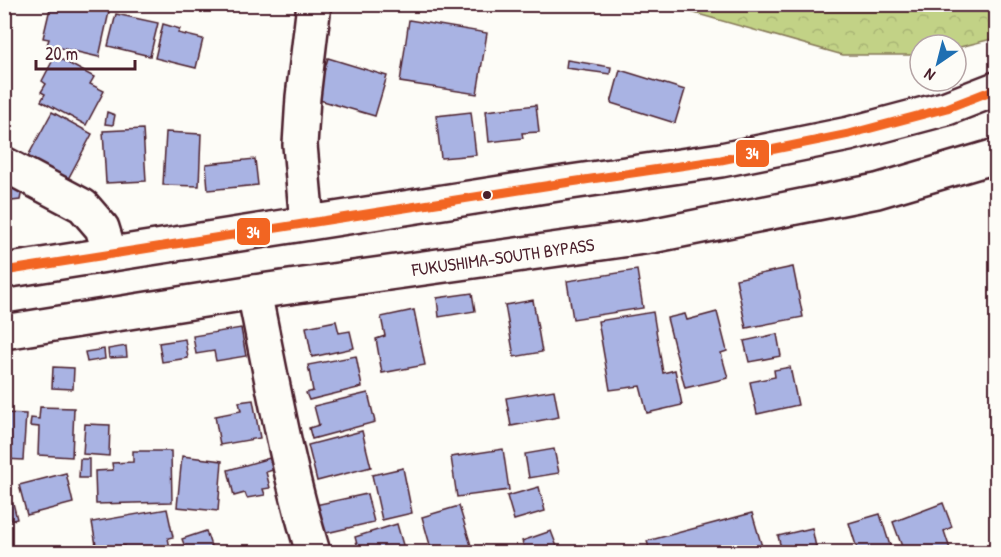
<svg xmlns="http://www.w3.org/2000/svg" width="1001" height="557" font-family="'Patrick Hand',sans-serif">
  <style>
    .forest { fill: url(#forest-crowns); stroke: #867858; stroke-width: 1.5 }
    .building { fill: #a9b3e3; stroke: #4a1f2b; stroke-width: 1.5 }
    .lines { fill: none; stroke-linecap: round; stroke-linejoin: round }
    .street-casing { stroke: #4a1f2b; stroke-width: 38 }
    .highway-casing { stroke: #4a1f2b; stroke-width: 38 }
    .street { stroke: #fdfcf7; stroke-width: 33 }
    .highway { stroke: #fdfcf7; stroke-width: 33 }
    .bus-1-casing { stroke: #fdfcf7; stroke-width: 14 }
    .bus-1 { stroke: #f26522; stroke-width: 9 }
    .bus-dot { fill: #4a1f2b; stroke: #fdfcf7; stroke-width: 2 }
    .labels { text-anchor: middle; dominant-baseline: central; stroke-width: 4.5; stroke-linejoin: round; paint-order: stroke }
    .street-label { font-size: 18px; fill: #4a1f2b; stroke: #fdfcf7 }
    .line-badge { stroke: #fdfcf7; stroke-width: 2 }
    .badge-label { font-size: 16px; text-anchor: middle; font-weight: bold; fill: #fff }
  </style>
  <defs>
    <pattern id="forest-crowns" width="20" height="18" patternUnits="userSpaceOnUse" patternTransform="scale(1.5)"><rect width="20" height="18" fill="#c2d286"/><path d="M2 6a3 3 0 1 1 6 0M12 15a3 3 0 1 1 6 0" fill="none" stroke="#a8b474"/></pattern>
  </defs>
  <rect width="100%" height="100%" fill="#fdfcf7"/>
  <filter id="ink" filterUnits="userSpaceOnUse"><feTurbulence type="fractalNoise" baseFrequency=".0167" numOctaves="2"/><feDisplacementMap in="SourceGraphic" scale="12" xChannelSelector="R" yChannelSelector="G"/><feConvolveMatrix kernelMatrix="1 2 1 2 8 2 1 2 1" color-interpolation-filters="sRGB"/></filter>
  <g filter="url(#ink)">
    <!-- forest -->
    <path class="forest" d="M666,5H996V38L956,48V45H920V55H843Z"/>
    <!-- building -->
    <g class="building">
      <path d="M51,4H80L109,12L99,57L47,45L49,39L43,38Z"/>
      <path d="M116,14L158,23L150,56L108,46Z"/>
      <path d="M409,20L487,33L477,94L400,82Z"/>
      <path d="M163,24L180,29L178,33L203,39L196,68L155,58Z"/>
      <path d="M55,56L94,77L90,84L104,91L86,125L41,101L45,94L41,92L46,84L42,81Z"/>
      <path d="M328,58L387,76L375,116L316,99Z"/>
      <path d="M567,60L611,67L610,74L566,68Z"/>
      <path d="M620,70L685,90L675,123L611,103Z"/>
      <path d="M536,105L539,132L522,133L523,138L489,142L486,111Z"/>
      <path d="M52,112L92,134L68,179L27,158Z"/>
      <path d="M107,112L115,115L113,125L105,124Z"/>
      <path d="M471,112L476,155L441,158L436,116Z"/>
      <path d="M143,129L146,181L106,183L103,131Z"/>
      <path d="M166,132L201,134L199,186L163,185Z"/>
      <path d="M255,159L258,185L208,190L206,164Z"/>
      <path d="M4,180L22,190L20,200L4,202Z"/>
      <path d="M793,267L803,317L746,328L736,279Z"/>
      <path d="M637,270L643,308L573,319L567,281Z"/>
      <path d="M472,293L475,311L439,317L437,298Z"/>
      <path d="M533,300L542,352L514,357L505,305Z"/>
      <path d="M414,310L425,365L382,373L376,339L385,336L381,317Z"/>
      <path d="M653,312L663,373L675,370L682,405L647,413L640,386L610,390L598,321Z"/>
      <path d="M717,312L727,351L721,353L728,378L685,388L667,318L685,314L687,320Z"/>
      <path d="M336,321L339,333L350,331L354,348L312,357L306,327Z"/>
      <path d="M241,328L246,356L216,361L214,351L196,354L193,336Z"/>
      <path d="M777,334L781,356L749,362L744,341Z"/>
      <path d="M185,339L188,358L162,362L159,343Z"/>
      <path d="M126,346L127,357L109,358L108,349Z"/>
      <path d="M104,349L105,359L87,362L85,352Z"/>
      <path d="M356,356L362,387L309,400L306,393L313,391L308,365Z"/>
      <path d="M53,367L74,368L73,389L52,388Z"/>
      <path d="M790,367L798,405L757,414L750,382L775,377L774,370Z"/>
      <path d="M554,390L559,417L511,426L506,398Z"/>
      <path d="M368,393L375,422L312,439L309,428L319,425L314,406Z"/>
      <path d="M253,400L260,438L220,445L215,416L241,411L239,402Z"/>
      <path d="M40,407L74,408L72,457L38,455L39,427L30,426L31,418L39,419Z"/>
      <path d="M4,413L26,414L23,460L4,459Z"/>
      <path d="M85,424L110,425L109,456L83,454Z"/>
      <path d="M362,431L371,467L317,481L308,445Z"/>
      <path d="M503,449L509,490L457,497L451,457Z"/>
      <path d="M554,449L559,473L529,478L525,454Z"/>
      <path d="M133,451H171L172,502L96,504L95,471L113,470L112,463L133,462Z"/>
      <path d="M182,456L222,461L218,511L177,507Z"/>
      <path d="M270,458L273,470L266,472L270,488L263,489L265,495L247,498L245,493L234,496L228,470Z"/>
      <path d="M80,459H89V478H79Z"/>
      <path d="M403,468L412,513L382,520L372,475Z"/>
      <path d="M66,473L73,503L27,515L19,485Z"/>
      <path d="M539,487L545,511L514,520L507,496Z"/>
      <path d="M367,494L374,522L322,534L315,505Z"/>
      <path d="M4,502L5,505L13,503L17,519L4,522Z"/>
      <path d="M943,503L952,527L944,531L951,552H904L893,522Z"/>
      <path d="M459,506L473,552H432L422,517Z"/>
      <path d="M167,509L173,537L168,538L170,548L143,552H125L124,546L97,551L92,522Z"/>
      <path d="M752,513L763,550L752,552H650L647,541Z"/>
      <path d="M880,514L892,552H858L849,523Z"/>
      <path d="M397,524L405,552H359L355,537Z"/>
      <path d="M812,528L817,552H782L778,536Z"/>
      <path d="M206,531L213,552H175L174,550L185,547L182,539Z"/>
      <path d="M551,531L559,552H526L522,541Z"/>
    </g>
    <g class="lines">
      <!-- street casing -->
      <g class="street-casing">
        <g id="street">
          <path d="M4,164L83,206L102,228L110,254"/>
          <path d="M307,223L300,145L303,97L314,4"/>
          <path d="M254,292C272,379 287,468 313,552"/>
        </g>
      </g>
      <!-- highway casing -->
      <g class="highway-casing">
        <g id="highway">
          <path d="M4,271L564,183L721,160L849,134L947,108L996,89"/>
          <path d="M4,332L254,292L651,236L877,191L996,156"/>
        </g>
      </g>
      <!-- street -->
      <use href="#street" class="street"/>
      <!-- highway -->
      <use href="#highway" class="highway"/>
      <!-- bus-1 casing -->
      <g class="bus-1-casing">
        <path id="bus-1" d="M4,271L564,183L721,160L849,134L947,108L996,89"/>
      </g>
      <!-- bus-1 -->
      <use href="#bus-1" class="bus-1"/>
    </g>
  </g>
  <!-- markers -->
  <circle class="bus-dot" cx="487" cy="195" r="5"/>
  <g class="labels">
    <!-- street labels -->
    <g class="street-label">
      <text transform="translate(503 257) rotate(-8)">FUKUSHIMA-SOUTH BYPASS</text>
    </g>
  </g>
  <g class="line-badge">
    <rect x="735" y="139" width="35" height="29" rx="6" fill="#f26522"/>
    <rect x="236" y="217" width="35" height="29" rx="6" fill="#f26522"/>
  </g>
  <g class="badge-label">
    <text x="752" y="159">34</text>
    <text x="253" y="238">34</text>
  </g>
  <!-- margin -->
  <rect width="1001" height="557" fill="none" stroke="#fdfcf7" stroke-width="24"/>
  <rect x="12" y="12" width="977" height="533" fill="none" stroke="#4a1f2b" stroke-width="2" filter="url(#ink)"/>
  <!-- north arrow -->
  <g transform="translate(938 63) rotate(215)"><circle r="28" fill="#fdfcf7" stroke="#b5a4a5" stroke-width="1.5"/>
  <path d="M0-4.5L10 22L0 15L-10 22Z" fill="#1f6fb2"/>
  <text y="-9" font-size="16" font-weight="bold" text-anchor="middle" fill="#4a1f2b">N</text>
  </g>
  <!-- scale -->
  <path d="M36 60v9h99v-9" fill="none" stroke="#4a1f2b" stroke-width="3"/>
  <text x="45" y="60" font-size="18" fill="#4a1f2b" stroke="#fdfcf7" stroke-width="4.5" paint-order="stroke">20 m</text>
</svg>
